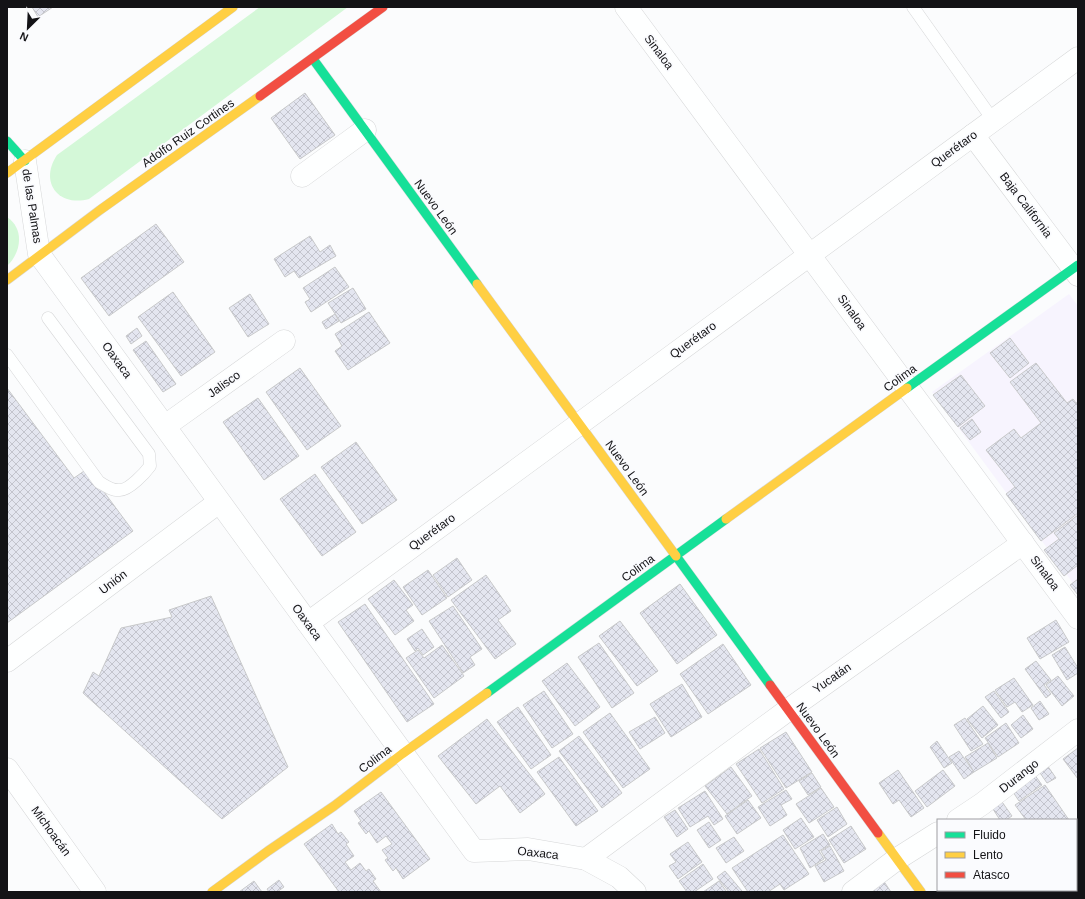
<svg xmlns="http://www.w3.org/2000/svg" width="1085" height="899" font-family="Arial,sans-serif">
  <style>
    .education { fill: #f7f4fe }
    .grass { fill: #d4f8d8 }
    .building { fill: url(#building-cross-hatch); stroke: #c8c9ca }
    .lines { fill: none; stroke-linecap: round; stroke-linejoin: round }
    .lane-casing { stroke: #d6d7d8; stroke-width: 13 }
    .street-casing { stroke: #d6d7d8; stroke-width: 23 }
    .fast-casing { stroke: #d6d7d8; stroke-width: 10 }
    .slow-casing { stroke: #d6d7d8; stroke-width: 10 }
    .jam-casing { stroke: #d6d7d8; stroke-width: 10 }
    .lane { stroke: #feffff; stroke-width: 12 }
    .street { stroke: #feffff; stroke-width: 22 }
    .fast { stroke: #16e098; stroke-width: 9 }
    .slow { stroke: #ffcf43; stroke-width: 9 }
    .jam { stroke: #f24e42; stroke-width: 9 }
    .labels { text-anchor: middle; dominant-baseline: central; stroke-width: 3.5; stroke-linejoin: round; paint-order: stroke }
    .street-label { font-size: 12px; fill: #131316; stroke: #fafbfe }
  </style>
  <defs>
    <pattern id="building-cross-hatch" width="8" height="8" patternUnits="userSpaceOnUse"><rect width="8" height="8" fill="#e4e6f0"/><path d="M0 0l8 8M0 8l8-8" fill="none" stroke="#c3c4cd"/></pattern>
  </defs>
  <rect width="100%" height="100%" fill="#fbfcfd"/>
  <!-- education -->
  <path class="education" d="M1069,294L1078,306V590L932,392Z"/>
  <!-- grass -->
  <g class="grass">
    <path d="M260,7H348L89,199C58,207 39,182 57,155Z"/>
    <path d="M7,217C25,229 21,253 7,266Z"/>
  </g>
  <!-- building -->
  <g class="building">
    <path d="M32,7H53L38,17Z"/>
    <path d="M305,93L335,135L300,159L271,118Z"/>
    <path d="M156,224L184,262L109,316L81,278Z"/>
    <path d="M310,236L320,252L330,245L336,256L299,278L294,271L285,277L274,259Z"/>
    <path d="M335,267L349,287L311,312L305,302L310,299L303,288Z"/>
    <path d="M353,288L366,309L341,323L328,303Z"/>
    <path d="M173,292L215,352L181,376L138,317Z"/>
    <path d="M250,294L269,324L248,337L229,308Z"/>
    <path d="M369,312L390,343L348,370L335,351L342,346L335,334Z"/>
    <path d="M335,314L339,321L326,329L322,322Z"/>
    <path d="M137,328L142,336L131,344L126,336Z"/>
    <path d="M1010,338L1029,363L1010,378L990,353Z"/>
    <path d="M146,341L176,384L163,392L133,350Z"/>
    <path d="M1036,363L1067,403L1073,399L1076,403L1078,402V513L1041,541L1006,494L1015,487L986,450L1014,429L1021,438L1041,423L1010,382Z"/>
    <path d="M300,368L341,426L307,450L266,392Z"/>
    <path d="M961,375L985,406L958,427L933,395Z"/>
    <path d="M7,388L74,478L87,469L133,531L7,623Z"/>
    <path d="M258,398L299,456L264,480L223,422Z"/>
    <path d="M972,419L981,432L970,440L960,428Z"/>
    <path d="M356,442L397,500L362,524L321,467Z"/>
    <path d="M315,474L356,532L322,556L280,499Z"/>
    <path d="M1078,515V565L1064,576L1044,550L1059,539L1054,533Z"/>
    <path d="M457,558L472,580L448,597L433,575Z"/>
    <path d="M428,570L447,598L422,615L403,587Z"/>
    <path d="M486,575L511,611L498,620L516,644L495,659L451,600Z"/>
    <path d="M1078,579V595L1070,585Z"/>
    <path d="M394,580L413,605L406,610L414,621L395,635L368,599Z"/>
    <path d="M680,584L717,635L677,664L640,613Z"/>
    <path d="M211,596L288,767L222,819L83,693L93,672L99,676L121,628L172,617L169,610Z"/>
    <path d="M365,604L434,704L407,722L338,622Z"/>
    <path d="M453,606L482,649L470,657L475,665L463,673L429,621Z"/>
    <path d="M1056,620L1069,642L1040,659L1027,638Z"/>
    <path d="M620,621L658,671L637,686L599,636Z"/>
    <path d="M422,629L434,647L423,655L418,648L415,651L407,639Z"/>
    <path d="M599,643L634,693L612,708L578,657Z"/>
    <path d="M723,644L751,685L708,714L680,674Z"/>
    <path d="M442,645L464,676L434,698L406,658L418,650L424,658Z"/>
    <path d="M1065,647L1078,668V673L1067,680L1052,655Z"/>
    <path d="M1036,661L1051,680L1044,685L1051,694L1046,698L1025,669Z"/>
    <path d="M567,663L600,707L575,726L542,681Z"/>
    <path d="M1058,676L1074,696L1062,706L1046,685Z"/>
    <path d="M1014,678L1033,705L1022,712L1015,702L1007,707L995,690Z"/>
    <path d="M682,684L702,717L671,737L650,704Z"/>
    <path d="M544,691L573,734L552,748L523,705Z"/>
    <path d="M994,691L1009,712L1001,718L985,697Z"/>
    <path d="M1040,701L1049,714L1039,720L1031,708Z"/>
    <path d="M983,706L998,725L982,738L967,719Z"/>
    <path d="M518,707L551,755L531,769L497,722Z"/>
    <path d="M610,713L650,769L623,788L583,732Z"/>
    <path d="M1023,715L1033,729L1021,738L1011,725Z"/>
    <path d="M655,717L665,733L640,749L629,732Z"/>
    <path d="M965,718L983,744L971,751L954,725Z"/>
    <path d="M487,719L545,794L520,813L500,786L476,804L438,756Z"/>
    <path d="M1006,723L1019,743L998,757L985,738Z"/>
    <path d="M786,732L812,772L786,788L760,748Z"/>
    <path d="M579,736L622,793L602,808L559,751Z"/>
    <path d="M937,741L952,763L944,768L930,747Z"/>
    <path d="M988,743L997,758L974,772L965,757Z"/>
    <path d="M1078,748V779L1063,759Z"/>
    <path d="M759,749L784,789L762,803L736,764Z"/>
    <path d="M959,751L974,772L964,779L949,757Z"/>
    <path d="M559,757L598,811L576,826L537,772Z"/>
    <path d="M1047,765L1056,778L1047,783L1038,770Z"/>
    <path d="M731,767L752,796L727,814L705,786Z"/>
    <path d="M898,770L924,808L911,817L899,800L893,804L879,783Z"/>
    <path d="M943,770L955,786L927,807L915,791Z"/>
    <path d="M812,773L821,787L808,795L799,781Z"/>
    <path d="M1034,774L1042,785L1019,801L1011,789Z"/>
    <path d="M1045,785L1069,820H1026L1015,805Z"/>
    <path d="M821,788L834,807L809,823L796,804Z"/>
    <path d="M786,790L792,799L781,805L787,815L770,826L758,807Z"/>
    <path d="M705,791L723,819L714,825L708,816L690,827L678,808Z"/>
    <path d="M381,792L430,859L403,879L396,868L393,871L385,860L388,858L382,850L392,844L386,836L377,843L369,831L366,834L358,823L361,821L354,811Z"/>
    <path d="M1000,799L1012,816L1006,820H1000L991,806Z"/>
    <path d="M748,800L761,818L737,834L725,816Z"/>
    <path d="M837,807L847,824L828,837L817,820Z"/>
    <path d="M675,810L688,829L677,837L664,817Z"/>
    <path d="M801,818L814,837L795,849L783,830Z"/>
    <path d="M709,822L721,840L709,848L697,830Z"/>
    <path d="M332,824L338,834L341,832L349,842L346,844L354,856L345,862L351,870L360,863L366,871L369,869L376,879L373,881L381,892H339L304,844Z"/>
    <path d="M851,826L866,849L844,863L829,840Z"/>
    <path d="M1076,829L1078,832V872L1076,874Z"/>
    <path d="M823,834L830,845L819,851L824,859L810,868L800,848Z"/>
    <path d="M783,835L809,874L784,890L780,884L768,892H748L732,868Z"/>
    <path d="M734,837L744,851L726,863L716,848Z"/>
    <path d="M688,842L702,862L678,879L669,866L676,862L670,854Z"/>
    <path d="M830,846L844,871L824,882L815,866L826,860L821,851Z"/>
    <path d="M703,864L713,879L694,892H687L679,881Z"/>
    <path d="M725,871L742,891L740,892H729L717,877Z"/>
    <path d="M279,880L284,887L277,892H269L267,889Z"/>
    <path d="M883,880L891,892H866Z"/>
    <path d="M254,881L262,892H239Z"/>
    <path d="M719,881L726,891L725,892H703Z"/>
    <path d="M983,890H1027L1028,892H985Z"/>
  </g>
  <g class="lines">
    <!-- lane casing -->
    <g class="lane-casing">
      <g id="lane">
        <path d="M913,7L993,120"/>
        <path d="M7,355L99,482C106,486 112,491 120,490C129,490 145,473 150,466L149,454L48,318"/>
      </g>
    </g>
    <!-- street casing -->
    <g class="street-casing">
      <g id="street">
        <path d="M626,7L1078,618"/>
        <path d="M973,135L1078,275"/>
        <path d="M25,161L39,254L474,851L528,849L586,859L619,877L635,892"/>
        <path d="M302,176L365,130"/>
        <path d="M165,426L284,341"/>
        <path d="M308,623L1078,58"/>
        <path d="M7,661L219,502"/>
        <path d="M7,769L95,892"/>
        <path d="M958,820L982,804L1078,730"/>
        <path d="M586,859L788,710L1023,543"/>
        <path d="M853,892L897,859L938,833"/>
      </g>
    </g>
    <!-- fast casing -->
    <g class="fast-casing">
      <g id="fast">
        <path d="M313,59L477,284"/>
        <path d="M7,141L25,161"/>
        <path d="M907,388L1078,265"/>
        <path d="M676,556L770,685"/>
        <path d="M487,693L726,519"/>
      </g>
    </g>
    <!-- slow casing -->
    <g class="slow-casing">
      <g id="slow">
        <path d="M7,173L233,7"/>
        <path d="M7,280L100,210L260,96"/>
        <path d="M477,284L676,556"/>
        <path d="M726,519L907,388"/>
        <path d="M878,833L921,892"/>
        <path d="M212,892L268,851L334,806L402,754L487,693"/>
      </g>
    </g>
    <!-- jam casing -->
    <g class="jam-casing">
      <g id="jam">
        <path d="M260,96L383,7"/>
        <path d="M770,685L878,833"/>
      </g>
    </g>
    <!-- lane -->
    <use href="#lane" class="lane"/>
    <!-- street -->
    <use href="#street" class="street"/>
    <!-- fast -->
    <use href="#fast" class="fast"/>
    <!-- slow -->
    <use href="#slow" class="slow"/>
    <!-- jam -->
    <use href="#jam" class="jam"/>
  </g>
  <g class="labels">
    <!-- street labels -->
    <g class="street-label">
      <text transform="translate(659 52) rotate(53)">Sinaloa</text>
      <text transform="translate(188 133) rotate(-35)">Adolfo Ruiz Cortines</text>
      <text transform="translate(954 149) rotate(-36)">Querétaro</text>
      <text transform="translate(1026 205) rotate(53)">Baja California</text>
      <text transform="translate(32 206) rotate(81)">de las Palmas</text>
      <text transform="translate(436 207) rotate(54)">Nuevo León</text>
      <text transform="translate(852 312) rotate(54)">Sinaloa</text>
      <text transform="translate(693 340) rotate(-36)">Querétaro</text>
      <text transform="translate(117 360) rotate(54)">Oaxaca</text>
      <text transform="translate(900 378) rotate(-36)">Colima</text>
      <text transform="translate(224 384) rotate(-36)">Jalisco</text>
      <text transform="translate(627 468) rotate(54)">Nuevo León</text>
      <text transform="translate(432 532) rotate(-36)">Querétaro</text>
      <text transform="translate(638 568) rotate(-36)">Colima</text>
      <text transform="translate(1045 573) rotate(53)">Sinaloa</text>
      <text transform="translate(113 582) rotate(-37)">Unión</text>
      <text transform="translate(307 622) rotate(54)">Oaxaca</text>
      <text transform="translate(832 678) rotate(-35)">Yucatán</text>
      <text transform="translate(818 730) rotate(54)">Nuevo León</text>
      <text transform="translate(375 759) rotate(-37)">Colima</text>
      <text transform="translate(1019 776) rotate(-38)">Durango</text>
      <text transform="translate(51 831) rotate(54)">Michoacán</text>
      <text transform="translate(538 853) rotate(6)">Oaxaca</text>
    </g>
  </g>
  <!-- border -->
  <rect width="1085" height="899" fill="none" stroke="#131316" stroke-width="16"/>
  <!-- legend -->
  <rect x="937" y="819" width="140" height="72" fill="#fafbfe" stroke="#9e9ea1"/>
  <rect x="945" y="832" width="20" height="6" fill="#16e098" stroke="#9e9ea1"/>
  <text x="973" y="839" font-size="12" fill="#131316">Fluido</text>
  <rect x="945" y="852" width="20" height="6" fill="#ffcf43" stroke="#9e9ea1"/>
  <text x="973" y="859" font-size="12" fill="#131316">Lento</text>
  <rect x="945" y="872" width="20" height="6" fill="#f24e42" stroke="#9e9ea1"/>
  <text x="973" y="879" font-size="12" fill="#131316">Atasco</text>
  <!-- north arrow -->
  <g transform="translate(28 28) rotate(204)" stroke="#fafbfe" stroke-width="3" paint-order="stroke">
  <path d="M0-3L7 15L0 10L-7 15Z" fill="#131316"/>
  <text y="-6" font-size="11" font-weight="bold" text-anchor="middle" fill="#131316">N</text>
  </g>
</svg>
